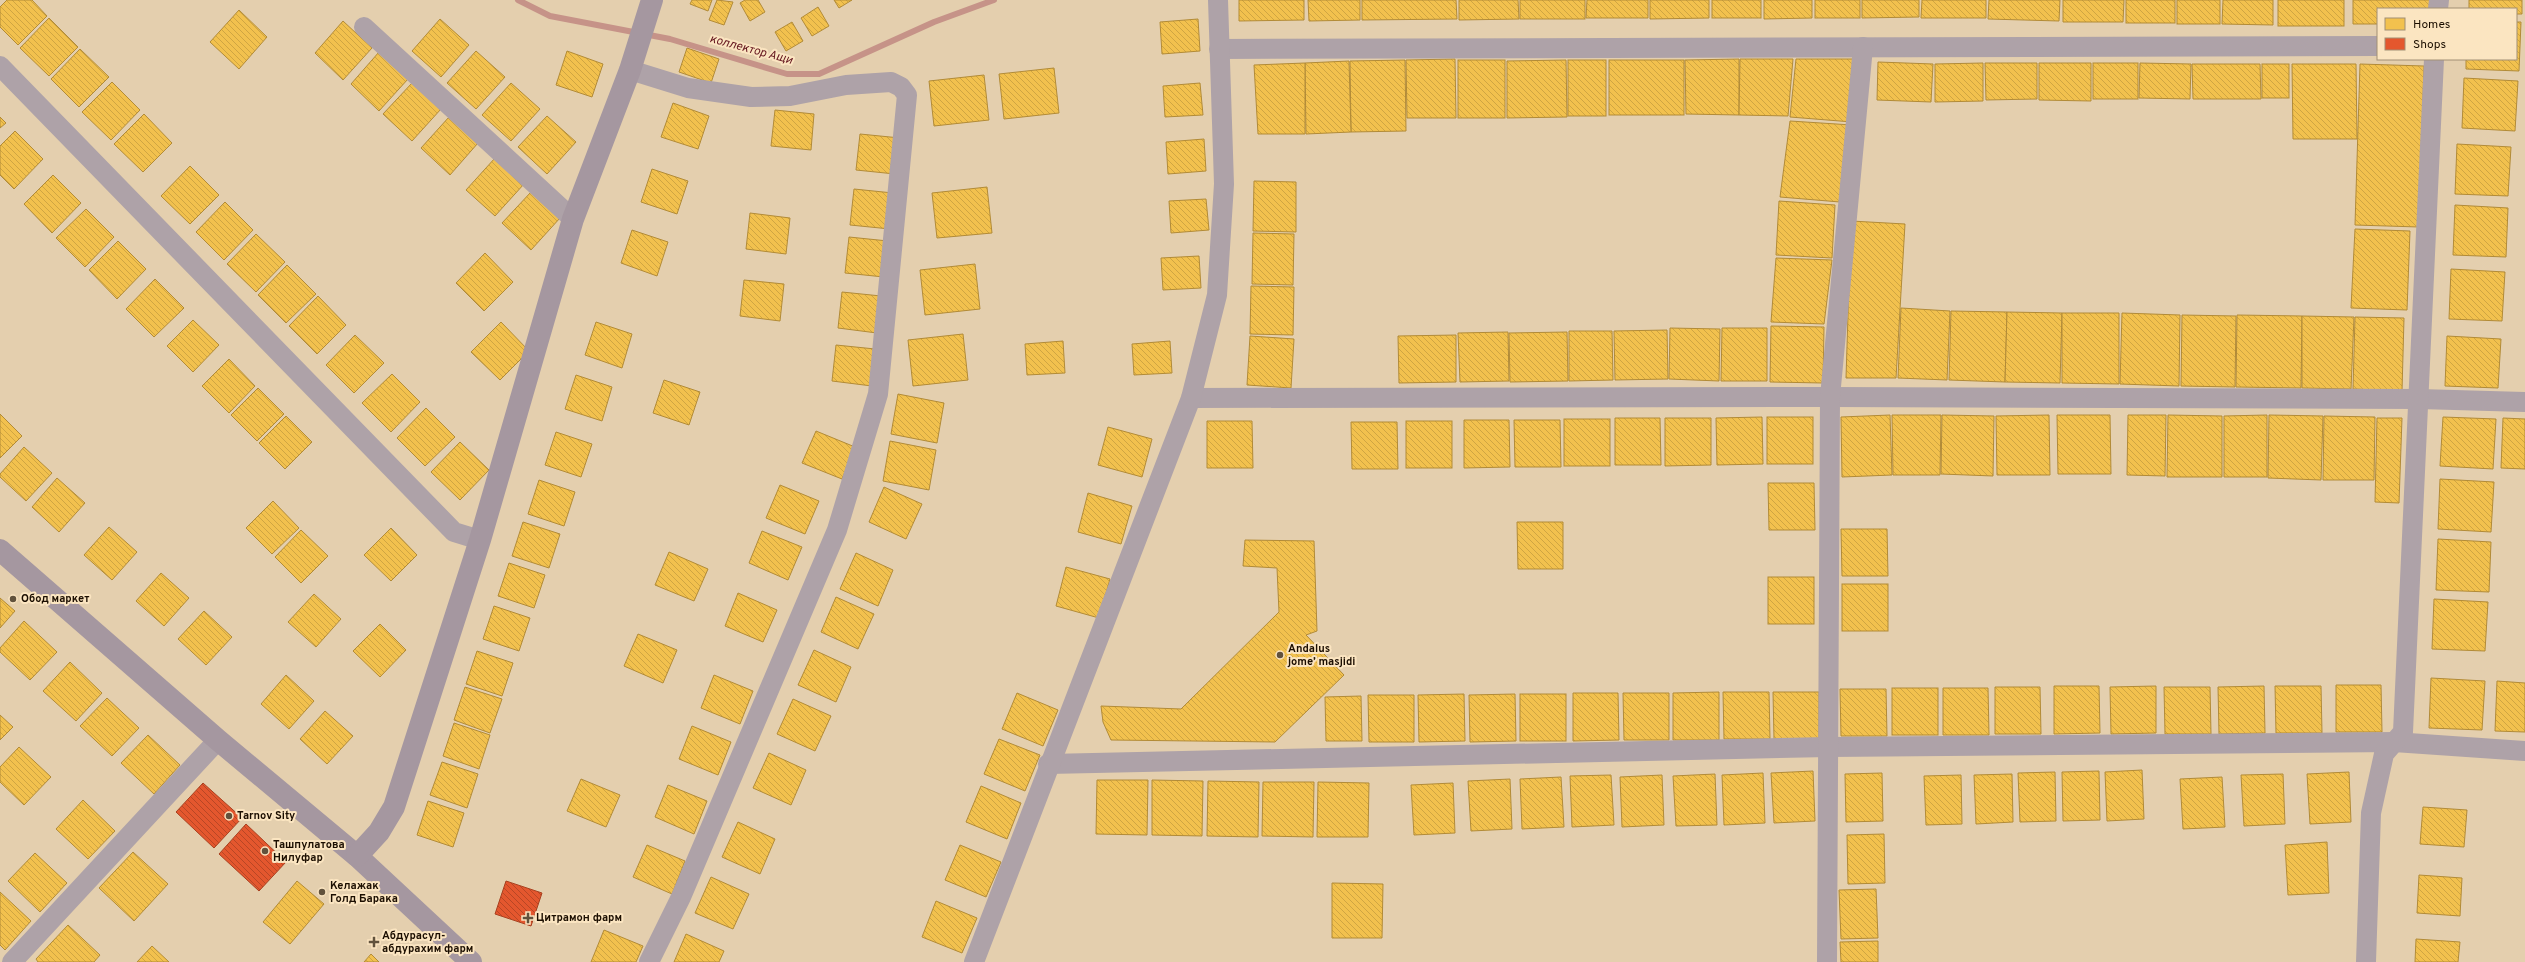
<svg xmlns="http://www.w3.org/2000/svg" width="2525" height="962" font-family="Overpass,sans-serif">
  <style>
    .homes { fill: url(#homes-back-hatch); stroke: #b28b37 }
    .shops { fill: url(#shops-back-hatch); stroke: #a84120 }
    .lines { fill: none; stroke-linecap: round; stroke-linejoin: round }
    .stream { stroke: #c69388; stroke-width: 6 }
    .street { stroke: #aea2a8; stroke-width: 20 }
    .secondary { stroke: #a597a0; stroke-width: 22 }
    .poi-dot { fill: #61523d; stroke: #fbe5c1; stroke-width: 1.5 }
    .labels { text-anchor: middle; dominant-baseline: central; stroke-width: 4; stroke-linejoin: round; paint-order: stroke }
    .poi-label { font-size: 11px; font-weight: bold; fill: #1b0e00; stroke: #fbe5c1; text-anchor: start }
    .water-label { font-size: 12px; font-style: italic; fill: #63141d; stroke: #fbe5c1 }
  </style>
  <defs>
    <pattern id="homes-back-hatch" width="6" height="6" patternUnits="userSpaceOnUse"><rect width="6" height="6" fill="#f2c14e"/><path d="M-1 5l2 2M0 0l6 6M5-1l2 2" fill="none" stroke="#cfa542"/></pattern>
    <pattern id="shops-back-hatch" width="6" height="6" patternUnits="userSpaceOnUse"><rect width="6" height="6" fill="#e4572e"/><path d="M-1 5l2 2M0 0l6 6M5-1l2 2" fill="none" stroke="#b84625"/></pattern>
  </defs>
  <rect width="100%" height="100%" fill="#e4cfae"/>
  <!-- homes -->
  <g class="homes">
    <path d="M7,0H32L47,16L18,45L0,27V7Z"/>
    <path d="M692,0H712L708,11L690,4Z"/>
    <path d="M717,0L733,2L724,25L709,20Z"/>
    <path d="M745,0H758L765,12L750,21L740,3Z"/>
    <path d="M834,0H852L839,8Z"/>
    <path d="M1239,0H1304V20L1239,21Z"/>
    <path d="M1308,0H1360V20L1309,21Z"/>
    <path d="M1362,0H1456L1457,19L1362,20Z"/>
    <path d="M1459,0H1518L1519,19L1459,20Z"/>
    <rect x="1520" y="0" width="65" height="19"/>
    <path d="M1587,0H1648V18H1586Z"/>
    <path d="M1650,0H1709V18L1650,19Z"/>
    <rect x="1712" y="0" width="49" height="18"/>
    <path d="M1764,0H1812V18L1764,19Z"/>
    <rect x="1815" y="0" width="45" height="18"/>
    <path d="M1862,0H1919V17L1862,18Z"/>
    <path d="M1922,0H1986V18H1921Z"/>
    <path d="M1989,0H2060L2059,21L1988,19Z"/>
    <path d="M2063,0H2124L2123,22H2063Z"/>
    <rect x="2126" y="0" width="49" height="23"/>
    <rect x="2177" y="0" width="43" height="24"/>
    <path d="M2223,0H2273V25L2222,24Z"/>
    <rect x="2278" y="0" width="66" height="26"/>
    <path d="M2353,0H2432V9H2378V24H2353Z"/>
    <path d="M2469,0H2522V14H2516V9H2469Z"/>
    <path d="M818,7L829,26L812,36L801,18Z"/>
    <path d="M239,10L267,37L239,69L210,42Z"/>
    <path d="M49,18L78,47L49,76L20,48Z"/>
    <path d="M440,19L469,45L441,77L412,51Z"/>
    <path d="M1198,19L1200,51L1162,54L1160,22Z"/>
    <path d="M343,21L372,48L343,80L315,53Z"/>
    <path d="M792,22L803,41L786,51L775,32Z"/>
    <path d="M2516,22H2521L2519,71L2466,69V59H2516Z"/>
    <path d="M687,48L719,59L711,83L679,72Z"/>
    <path d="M80,49L109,77L79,107L51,79Z"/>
    <path d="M476,51L505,77L476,109L447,83Z"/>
    <path d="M567,51L603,64L592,97L556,85Z"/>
    <path d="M379,52L408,79L379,111L351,84Z"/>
    <path d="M1455,59L1456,118H1407L1406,60Z"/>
    <path d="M1739,59V115L1686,114L1685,60Z"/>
    <path d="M1740,59H1793L1788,116L1739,115Z"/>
    <path d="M1796,59H1856L1852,122L1790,117Z"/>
    <path d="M1405,60L1406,131L1351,132L1350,61Z"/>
    <rect x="1458" y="60" width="47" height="58"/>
    <path d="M1566,60L1567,117L1507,118V61Z"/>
    <rect x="1568" y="60" width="38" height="56"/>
    <rect x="1609" y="60" width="75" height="55"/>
    <path d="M1349,61L1351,132L1306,134L1305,63Z"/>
    <path d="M1878,62L1933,64L1931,102L1877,100Z"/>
    <path d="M1305,63V134H1258L1254,65Z"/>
    <path d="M1983,63V101L1935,102V64Z"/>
    <path d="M1985,63H2037V99L1986,100Z"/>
    <path d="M2039,63H2091V101L2039,100Z"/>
    <rect x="2093" y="63" width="45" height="36"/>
    <path d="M2140,63L2191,64L2190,99L2139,98Z"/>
    <path d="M2192,64H2260L2261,99H2193Z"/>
    <rect x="2262" y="64" width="27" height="34"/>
    <path d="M2292,64H2356L2357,139H2293Z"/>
    <path d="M2360,64L2424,66L2419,227L2355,225Z"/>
    <path d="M1054,68L1059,113L1004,119L999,74Z"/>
    <path d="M984,75L989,120L934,126L929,81Z"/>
    <path d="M2464,78L2518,81L2515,131L2462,128Z"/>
    <path d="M112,82L140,110L111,140L82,112Z"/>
    <path d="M412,83L441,109L412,141L383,114Z"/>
    <path d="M511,83L540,109L511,141L482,115Z"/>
    <path d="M1200,83L1203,115L1165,117L1163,86Z"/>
    <path d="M673,103L709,116L698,149L661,137Z"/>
    <path d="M775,110L814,114L811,150L771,146Z"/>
    <path d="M144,114L172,143L143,172L114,144Z"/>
    <path d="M547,116L576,142L547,174L518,147Z"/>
    <path d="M0,117L6,123L0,128Z"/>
    <path d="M449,117L478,143L450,175L421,148Z"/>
    <path d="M1790,121L1852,125L1840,202L1780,197Z"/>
    <path d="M15,131L43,159L14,189L0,175V146Z"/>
    <path d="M860,134L900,138L895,174L856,170Z"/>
    <path d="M1204,139L1206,171L1168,174L1166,142Z"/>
    <path d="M2457,144L2511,147L2508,196L2455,194Z"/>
    <path d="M495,158L524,184L495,216L466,190Z"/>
    <path d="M190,166L219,195L190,224L161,196Z"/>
    <path d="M652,169L688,181L677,214L641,202Z"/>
    <path d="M53,175L81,203L52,233L24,204Z"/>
    <path d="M1254,181L1296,182V232L1253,231Z"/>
    <path d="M987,187L992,233L937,238L932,193Z"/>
    <path d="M854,189L893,193L890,229L850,225Z"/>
    <path d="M531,192L560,218L531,250L502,223Z"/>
    <path d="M1206,199L1209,230L1171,233L1169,201Z"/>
    <path d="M1779,201L1835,205L1832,258L1776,255Z"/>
    <path d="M225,202L253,230L224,260L196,232Z"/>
    <path d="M2455,205L2508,208L2506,257L2453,255Z"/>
    <path d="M86,209L114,237L85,267L56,238Z"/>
    <path d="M750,213L790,218L786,254L746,249Z"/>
    <path d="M1851,221L1905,224L1896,378H1846Z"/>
    <path d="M2355,229L2410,231L2407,310L2351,308Z"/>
    <path d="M632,230L668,242L657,276L621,263Z"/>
    <path d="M1253,233L1294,234L1293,285L1252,284Z"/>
    <path d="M256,234L285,262L256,292L227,264Z"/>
    <path d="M849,237L888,241L884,277L845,273Z"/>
    <path d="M118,241L146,269L117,299L89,270Z"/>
    <path d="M485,253L513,282L484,311L456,283Z"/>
    <path d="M1199,256L1201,288L1163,290L1161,258Z"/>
    <path d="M1776,258L1832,260L1824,324L1771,322Z"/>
    <path d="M975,264L980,309L925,315L920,270Z"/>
    <path d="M287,265L316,294L286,323L258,295Z"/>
    <path d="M2451,269L2505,272L2502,321L2449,319Z"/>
    <path d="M155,279L184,308L154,337L126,309Z"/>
    <path d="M744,280L784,284L780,321L740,316Z"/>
    <path d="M1251,286L1294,287L1293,335L1250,334Z"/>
    <path d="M842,292L881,296L877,333L838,328Z"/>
    <path d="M318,296L346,325L317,354L289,326Z"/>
    <path d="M1901,308L1950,311L1947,380L1898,378Z"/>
    <path d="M1951,311L2007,312L2005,382L1949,380Z"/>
    <path d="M2007,312L2062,313L2060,383L2005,382Z"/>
    <path d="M2062,313H2119V384L2062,383Z"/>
    <path d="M2122,313L2180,315L2179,386L2120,384Z"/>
    <path d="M2182,315L2236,316L2235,387L2181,386Z"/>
    <path d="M2237,315L2302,316L2301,388L2236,387Z"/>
    <path d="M2302,316L2354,317L2351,389L2302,388Z"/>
    <path d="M2355,317L2404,318L2402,391L2353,389Z"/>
    <path d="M193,320L219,345L193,372L167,346Z"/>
    <path d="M501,322L529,351L500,380L471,352Z"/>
    <path d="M596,322L632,334L622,368L585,355Z"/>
    <path d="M1771,326L1824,327L1823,383L1770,382Z"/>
    <path d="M1670,328L1720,329L1719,381L1669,379Z"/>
    <path d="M1722,328H1767V381H1721Z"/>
    <path d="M1667,330L1668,379L1615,380L1614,331Z"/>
    <path d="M1569,331H1612L1613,380L1569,381Z"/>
    <path d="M1508,332L1509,381L1460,382L1458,333Z"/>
    <path d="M1567,332L1568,381L1510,382L1509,333Z"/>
    <path d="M963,334L968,380L913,386L908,340Z"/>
    <path d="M355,335L384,363L354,393L326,365Z"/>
    <path d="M1456,335V382L1399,383L1398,336Z"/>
    <path d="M1250,336L1294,339L1291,388L1247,385Z"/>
    <path d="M2447,336L2501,339L2498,388L2445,386Z"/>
    <path d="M1063,341L1065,373L1027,375L1025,344Z"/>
    <path d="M1170,341L1172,373L1134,375L1132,344Z"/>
    <path d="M836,345L875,349L872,386L832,381Z"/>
    <path d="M229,359L255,386L229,413L202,386Z"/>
    <path d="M392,374L420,402L391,432L362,403Z"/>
    <path d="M576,375L612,387L602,421L565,409Z"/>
    <path d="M664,380L700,392L689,425L653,413Z"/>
    <path d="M258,388L284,414L257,441L231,415Z"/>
    <path d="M898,394L944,403L937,443L891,434Z"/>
    <path d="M426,408L455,437L425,466L397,438Z"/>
    <path d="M0,414L22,436L0,458Z"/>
    <path d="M1890,415L1892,475L1842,477L1841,417Z"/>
    <path d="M1892,415H1941L1940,475H1893Z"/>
    <path d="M1942,415L1994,416L1993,476L1941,474Z"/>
    <path d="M2049,415L2050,475H1997L1996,416Z"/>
    <path d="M2057,415H2110L2111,474H2058Z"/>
    <path d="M2128,415H2166L2165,476L2127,475Z"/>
    <path d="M2168,415L2222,416V477H2167Z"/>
    <path d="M2267,415V477H2224V416Z"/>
    <path d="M2269,415L2323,416L2321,480L2268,478Z"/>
    <path d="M286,416L312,442L285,469L259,443Z"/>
    <path d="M2324,416L2375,417L2374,480H2323Z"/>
    <path d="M1762,417L1763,464L1717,465L1716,418Z"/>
    <rect x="1767" y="417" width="46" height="47"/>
    <path d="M2443,417L2496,419L2493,469L2440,466Z"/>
    <path d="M1615,418H1660L1661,465H1615Z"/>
    <path d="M1665,418H1711V465L1665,466Z"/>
    <path d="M2377,418H2402L2399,503L2375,502Z"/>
    <path d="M2503,418L2525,419V469L2501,468Z"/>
    <rect x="1564" y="419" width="46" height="47"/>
    <path d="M1464,420H1509L1510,467L1464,468Z"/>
    <path d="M1514,420H1560L1561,467H1515Z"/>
    <path d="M1207,421H1252L1253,468H1207Z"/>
    <rect x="1406" y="421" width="46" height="47"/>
    <path d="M1351,422H1397L1398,469H1352Z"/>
    <path d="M1108,427L1152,439L1142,477L1098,465Z"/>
    <path d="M816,431L855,447L842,479L802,463Z"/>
    <path d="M556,432L592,444L581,477L545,465Z"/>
    <path d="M890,441L936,450L929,490L883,481Z"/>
    <path d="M460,442L489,470L460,500L431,472Z"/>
    <path d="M24,447L52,473L26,501L0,477V474Z"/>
    <path d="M57,478L85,503L59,532L32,507Z"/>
    <path d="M2440,479L2494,482L2491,532L2438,529Z"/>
    <path d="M539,480L575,492L564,526L528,514Z"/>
    <path d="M1768,483H1814L1815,530H1769Z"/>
    <path d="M780,485L819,501L805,534L766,518Z"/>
    <path d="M884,487L922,504L906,539L869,522Z"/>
    <path d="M1088,493L1132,506L1121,544L1078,532Z"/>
    <path d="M273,501L299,528L272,554L246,528Z"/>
    <path d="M523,522L560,534L549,568L512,556Z"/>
    <path d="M1517,522H1563V569H1518Z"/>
    <path d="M109,527L137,552L112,580L84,555Z"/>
    <path d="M391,528L417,555L391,581L364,555Z"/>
    <path d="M1841,529H1887L1888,576H1842Z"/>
    <path d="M301,530L328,556L301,583L275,557Z"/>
    <path d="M762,531L802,547L788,580L749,563Z"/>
    <path d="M2438,539L2491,542L2489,592L2436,590Z"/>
    <path d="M1245,540L1314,541L1317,631L1306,635L1344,675L1275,742L1111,740L1103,722L1101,706L1181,709L1279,612L1277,568L1243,566Z"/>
    <path d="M669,552L708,569L694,601L655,585Z"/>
    <path d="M856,553L893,570L878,606L840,589Z"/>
    <path d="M509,563L545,575L534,608L498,596Z"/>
    <path d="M1066,567L1110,579L1099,618L1056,606Z"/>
    <path d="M161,573L189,598L164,626L136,601Z"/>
    <rect x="1768" y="577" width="46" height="47"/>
    <rect x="1842" y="584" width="46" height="47"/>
    <path d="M738,593L777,610L763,642L725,626Z"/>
    <path d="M314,594L341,619L316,647L288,622Z"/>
    <path d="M836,597L874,614L858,649L821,632Z"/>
    <path d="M0,598L15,611L0,628Z"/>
    <path d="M2434,599L2488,602L2485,651L2432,649Z"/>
    <path d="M494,606L530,618L519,651L483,639Z"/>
    <path d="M204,611L232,637L206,665L178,639Z"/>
    <path d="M24,621L57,652L30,680L0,652V648Z"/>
    <path d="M380,624L406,650L380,677L353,651Z"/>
    <path d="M638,634L677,650L663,683L624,666Z"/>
    <path d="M814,650L851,667L836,702L798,685Z"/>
    <path d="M477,651L513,663L502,696L466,684Z"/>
    <path d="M70,662L102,693L76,721L43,691Z"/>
    <path d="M286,675L314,701L289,729L261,704Z"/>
    <path d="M714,675L753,691L740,724L701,708Z"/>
    <path d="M2431,678L2485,681L2482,730L2429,728Z"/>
    <path d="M2497,681L2525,683V732L2495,731Z"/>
    <path d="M2336,685H2381L2382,732H2336Z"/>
    <path d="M2054,686H2099L2100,733L2054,734Z"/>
    <path d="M2156,686V733L2111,734L2110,687Z"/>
    <path d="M2264,686L2265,733L2219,734L2218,687Z"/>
    <path d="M2275,686H2321L2322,733H2276Z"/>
    <path d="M465,687L502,699L490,733L454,720Z"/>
    <path d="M1995,687H2040L2041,734H1995Z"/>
    <path d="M2164,687H2210L2211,734H2165Z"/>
    <rect x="1892" y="688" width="46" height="47"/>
    <path d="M1943,688H1988L1989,735H1943Z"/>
    <path d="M1840,689H1886L1887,736H1841Z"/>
    <path d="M1719,692V740H1673V693Z"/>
    <path d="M1723,692H1769L1770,739H1724Z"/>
    <path d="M1773,692H1819V739H1774Z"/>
    <path d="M1017,693L1058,710L1043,746L1002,729Z"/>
    <path d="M1573,693H1618L1619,740L1573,741Z"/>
    <path d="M1623,693H1669V740H1624Z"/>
    <path d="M1464,694L1465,741L1419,742L1418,695Z"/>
    <path d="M1515,694L1516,741L1470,742L1469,695Z"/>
    <rect x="1520" y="694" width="46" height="47"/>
    <path d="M1368,695H1414V742H1369Z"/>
    <path d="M1361,696L1362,741H1326L1325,697Z"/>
    <path d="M107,698L139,728L112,756L80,726Z"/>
    <path d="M793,699L831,716L815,751L777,734Z"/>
    <path d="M325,711L353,736L327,764L300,739Z"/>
    <path d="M0,715L13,727L0,740Z"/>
    <path d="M454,723L490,735L479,769L443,756Z"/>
    <path d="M692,726L731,742L718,775L679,759Z"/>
    <path d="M148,735L180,765L154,794L121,763Z"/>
    <path d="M999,739L1040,755L1025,791L984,774Z"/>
    <path d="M19,747L51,777L24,805L0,782V767Z"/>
    <path d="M769,753L806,770L791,805L753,788Z"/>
    <path d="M442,762L478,774L467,808L430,795Z"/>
    <path d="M2142,770L2144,819L2107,821L2105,772Z"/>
    <path d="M1813,771L1815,821L1774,823L1771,773Z"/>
    <path d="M2099,771L2100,820L2063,821L2062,772Z"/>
    <path d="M2055,772L2056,821L2020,822L2018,773Z"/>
    <path d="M2349,772L2351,822L2310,824L2307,774Z"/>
    <path d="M1763,773L1765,823L1724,825L1722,775Z"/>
    <path d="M1882,773L1883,821L1846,822L1845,774Z"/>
    <path d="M1715,774L1717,825L1676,826L1673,776Z"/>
    <path d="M2012,774L2013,822L1976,824L1974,775Z"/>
    <path d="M2283,774L2285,824L2244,826L2241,775Z"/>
    <path d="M1611,775L1614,825L1572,827L1570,776Z"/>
    <path d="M1662,775L1664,825L1622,827L1620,777Z"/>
    <path d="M1961,775L1962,824L1926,825L1924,776Z"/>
    <path d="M1561,777L1564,827L1522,829L1520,779Z"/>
    <path d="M2222,777L2225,827L2183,829L2180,779Z"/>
    <path d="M581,779L620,795L606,827L567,811Z"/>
    <path d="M1510,779L1512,829L1471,831L1468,781Z"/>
    <path d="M1097,780H1148L1147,835L1096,834Z"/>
    <path d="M1152,780L1203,781L1202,836L1152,835Z"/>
    <path d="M1208,781L1259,782L1258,837L1207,836Z"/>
    <path d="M1263,782H1314L1313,837L1262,836Z"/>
    <path d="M1318,782L1369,783L1368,837H1317Z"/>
    <path d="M1453,783L1455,833L1414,835L1411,785Z"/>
    <path d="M668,785L707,801L694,834L655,817Z"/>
    <path d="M981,786L1021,803L1007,839L966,822Z"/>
    <path d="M83,800L115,831L88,859L56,829Z"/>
    <path d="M428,801L464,813L453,847L417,835Z"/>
    <path d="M2423,807L2467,810L2464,847L2420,844Z"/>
    <path d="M738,822L775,839L760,874L722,857Z"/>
    <path d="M1884,834L1885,883L1848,884L1847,835Z"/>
    <path d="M2327,842L2329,893L2288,895L2285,845Z"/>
    <path d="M647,845L685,861L672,894L633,877Z"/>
    <path d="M960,845L1001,862L986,897L945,880Z"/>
    <path d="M133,852L168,884L134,921L99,888Z"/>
    <path d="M35,853L67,883L40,912L8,881Z"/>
    <path d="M2419,875L2462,878L2460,916L2417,913Z"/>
    <path d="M711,877L749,894L733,929L695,913Z"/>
    <path d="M297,881L324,904L290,944L263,922Z"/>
    <path d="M1332,883L1383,884L1382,938H1332Z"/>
    <path d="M1876,889L1878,938L1841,939L1839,890Z"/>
    <path d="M0,892L31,921L5,950L0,945Z"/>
    <path d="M936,901L977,918L962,953L922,937Z"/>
    <path d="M68,925L100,955L94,962H38L36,959Z"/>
    <path d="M604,930L643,946L636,962H591Z"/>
    <path d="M686,934L724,951L719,962H674Z"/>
    <path d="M2416,939L2460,942L2458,962H2415Z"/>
    <path d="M1878,941V962H1841L1840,942Z"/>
    <path d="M152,946L169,962H137Z"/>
    <path d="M371,954L379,962H364Z"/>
  </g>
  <!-- shops -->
  <g class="shops">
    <path d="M203,783L242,818L214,848L176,812Z"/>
    <path d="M246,824L286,862L259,891L219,854Z"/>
    <path d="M506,881L542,893L531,926L495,914Z"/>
  </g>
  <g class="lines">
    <!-- stream -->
    <path class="stream" d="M518,0L550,16L670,39L787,74H819L934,22L994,0"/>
    <!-- street -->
    <g class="street">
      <path d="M2438,9L2439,0"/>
      <path d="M364,27L573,219"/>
      <path d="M1219,49L2378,46"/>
      <path d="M0,66L454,532L480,540"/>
      <path d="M630,70L688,88L751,97L790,96L846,85L891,82L901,87L907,95L878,394L837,530L681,897L649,962"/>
      <path d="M1191,398L1830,397L2419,399L2525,402"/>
      <path d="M1048,764L1829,747L2394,742L2525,751"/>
      <path d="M12,962L218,740"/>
      <path d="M974,962L1191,398L1217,295L1224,184L1218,0"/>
      <path d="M1827,962L1830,397L1863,47"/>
      <path d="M2366,962L2371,813L2384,754L2403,732L2434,59"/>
    </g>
    <!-- secondary -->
    <g class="secondary">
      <path d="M0,550L218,740L357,856L471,962"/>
      <path d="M357,856L379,832L394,807L480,540L573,219L630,70L652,0"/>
    </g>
  </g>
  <!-- markers -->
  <g class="poi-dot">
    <circle cx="13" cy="599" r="4"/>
    <circle cx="1280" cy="655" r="4"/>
    <circle cx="229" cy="816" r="4"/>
    <circle cx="265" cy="851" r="4"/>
    <circle cx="322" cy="892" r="4"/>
    <path d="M526 912h4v4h4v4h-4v4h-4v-4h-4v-4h4z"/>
    <path d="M372 936h4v4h4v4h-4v4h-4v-4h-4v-4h4z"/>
  </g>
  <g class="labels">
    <!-- poi labels -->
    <g class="poi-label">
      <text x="21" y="599">Обод маркет</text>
      <text x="1288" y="649">Andalus<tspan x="1288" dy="13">jome’ masjidi</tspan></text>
      <text x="237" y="816">Tarnov Sity</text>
      <text x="273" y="845">Ташпулатова<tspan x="273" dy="13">Нилуфар</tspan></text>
      <text x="330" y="886">Келажак<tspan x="330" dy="13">Голд Барака</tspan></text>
      <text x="536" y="918">Цитрамон фарм</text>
      <text x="382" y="936">Абдурасул-<tspan x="382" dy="13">абдурахим фарм</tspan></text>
    </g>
    <!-- water labels -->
    <g class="water-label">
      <text transform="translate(751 50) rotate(15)">коллектор Ащи</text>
    </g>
  </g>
  <!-- legend -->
  <rect x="2377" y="8" width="140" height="52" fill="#fbe5c1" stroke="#a18f74"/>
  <rect x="2385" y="18" width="20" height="12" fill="#f2c14e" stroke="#a18f74"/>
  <text x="2413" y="28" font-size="12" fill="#1b0e00">Homes</text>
  <rect x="2385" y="38" width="20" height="12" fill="#e4572e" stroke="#a18f74"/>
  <text x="2413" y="48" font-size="12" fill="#1b0e00">Shops</text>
</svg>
